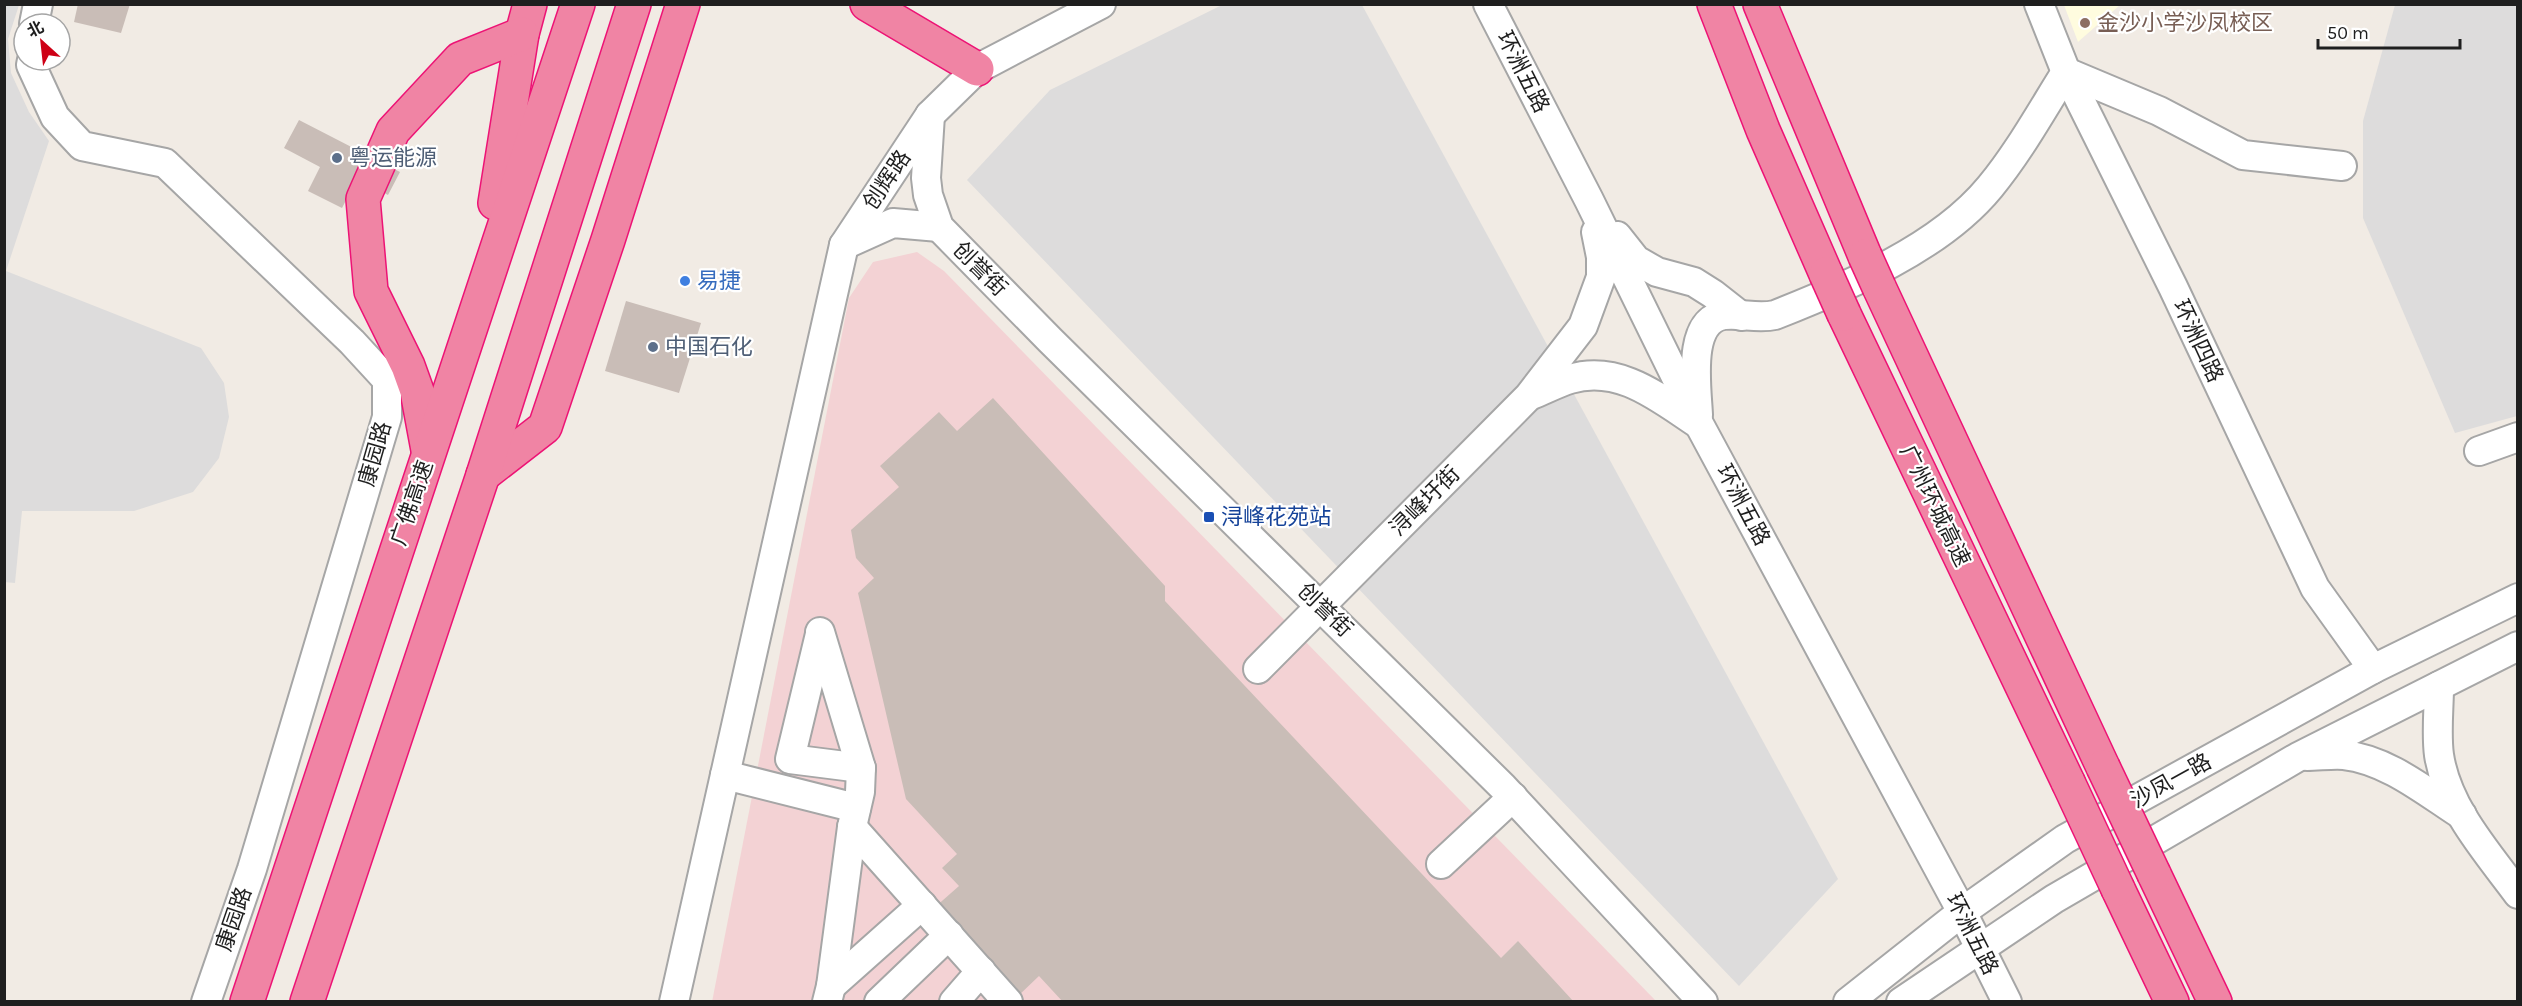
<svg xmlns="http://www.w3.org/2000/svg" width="2522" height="1006" font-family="Karla,'Noto Sans SC',sans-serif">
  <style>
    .residential { fill: #dddcdc }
    .commercial { fill: #f3d2d4 }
    .education { fill: #fffcdf }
    .building { fill: #c9bdb7 }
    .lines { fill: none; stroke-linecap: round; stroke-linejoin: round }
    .minor-casing { stroke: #a6a6a6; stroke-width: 32 }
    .highway-casing { stroke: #ed1375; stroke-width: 36 }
    .minor { stroke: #fff; stroke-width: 28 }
    .highway { stroke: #f084a4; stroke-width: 33 }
    .highway-bridge-casing { stroke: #ed1375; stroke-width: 36; stroke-linecap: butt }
    .highway-bridge { stroke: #f084a4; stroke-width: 33 }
    .education-dot { fill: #8d6e63; stroke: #fff; stroke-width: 2 }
    .service-dot { fill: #5c6f8a; stroke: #fff; stroke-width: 2 }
    .shop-dot { fill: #3f7fe0; stroke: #fff; stroke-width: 2 }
    .transit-dot { fill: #1a4fb4; stroke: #fff; stroke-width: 2 }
    .labels { text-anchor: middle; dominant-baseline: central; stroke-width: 4.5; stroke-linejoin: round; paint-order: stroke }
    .education-label { font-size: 22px; fill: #785e54; stroke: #fff; text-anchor: start }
    .street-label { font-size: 22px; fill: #1f1f1f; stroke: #fff }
    .service-label { font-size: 22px; fill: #4e5e75; stroke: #fff; text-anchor: start }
    .shop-label { font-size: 22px; fill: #366cbe; stroke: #fff; text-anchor: start }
    .transit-label { font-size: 22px; fill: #164399; stroke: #fff; text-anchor: start }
  </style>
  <rect width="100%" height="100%" fill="#f1ebe4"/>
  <!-- residential -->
  <g class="residential">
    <path d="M4,5H19L8,39L11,73L29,112L49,141L6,271L201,348L224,383L229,417L219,458L193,492L134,511H22L15,583L4,582Z"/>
    <path d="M1222,5H1362L1838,879L1739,986L967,180L1050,90Z"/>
    <path d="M2395,5H2517V416L2455,433L2363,218V121Z"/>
  </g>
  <!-- commercial -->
  <path class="commercial" d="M917,252L944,271L1656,1001L712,1002L849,298L873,262Z"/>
  <!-- education -->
  <path class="education" d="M2064,5L2120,4V5L2078,42Z"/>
  <!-- building -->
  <g class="building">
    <path d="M78,4H130L121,33L74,22Z"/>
    <path d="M299,120L400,172L388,195L357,179L342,208L308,191L320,167L284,148Z"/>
    <path d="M626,301L701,323L679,393L605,371Z"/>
    <path d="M993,398L1165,586V601L1501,958L1518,941L1574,1002H1063L1039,976L1017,997L934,908L959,886L942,868L957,854L906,799L858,593L874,578L856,558L851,530L899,487L880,466L939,412L957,431Z"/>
  </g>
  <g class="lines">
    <!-- minor casing -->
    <g class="minor-casing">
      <g id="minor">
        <path d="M1488,4L1589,200L1699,424L1962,912L2007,1002"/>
        <path d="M2039,4L2066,72L2173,287L2315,588L2373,669"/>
        <path d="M34,24L38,4"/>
        <path d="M32,60L31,65L55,117L82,146L165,163L352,342L387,380V417L252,869L206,1002"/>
        <path d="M930,115L926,178L928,195L939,227L1050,340L1503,787L1703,1002"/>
        <path d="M1617,236L1636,260L1657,272L1694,282L1713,294L1741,316"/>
        <path d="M844,245L893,223L939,227"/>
        <path d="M1531,395C1544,390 1557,383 1570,379C1619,364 1659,398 1697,423"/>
        <path d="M1698,415C1697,389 1686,320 1724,315C1742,313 1757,319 1775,315C1848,286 1939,249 1990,187C2019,152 2042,110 2066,72L2159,111L2243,155L2342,166"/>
        <path d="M2479,451L2518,437"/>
        <path d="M820,632L861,768L860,792L852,827L831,986L827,1002"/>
        <path d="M820,634L790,759L861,768"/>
        <path d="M1258,669L1529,396L1583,326L1601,277V257L1596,232"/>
        <path d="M2439,686C2439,708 2436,733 2439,755C2447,808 2487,852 2518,894"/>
        <path d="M2307,756C2319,756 2332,754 2344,755C2388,760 2426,792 2462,815"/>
        <path d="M725,775L856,808"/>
        <path d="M852,827L1008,1002"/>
        <path d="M1441,864L1513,797"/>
        <path d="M831,986L922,905"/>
        <path d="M674,1002L844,245L930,115L977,69L1101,4"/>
        <path d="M879,1002L949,935"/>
        <path d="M954,1002L981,971"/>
        <path d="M1848,1002L1962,912L2065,839L2373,669L2518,598"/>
        <path d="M1901,1002L2054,899L2298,757L2518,646"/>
      </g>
    </g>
    <!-- highway casing -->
    <g class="highway-casing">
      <g id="highway">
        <path d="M867,4L977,69"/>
        <path d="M1714,4L1763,130L1826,274"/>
        <path d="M1760,4L1865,256"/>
        <path d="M495,203L522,34L530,4"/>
        <path d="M1879,287L2103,767"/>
        <path d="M1844,314L2068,782"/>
        <path d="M428,450L417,391L408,366L371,291L363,199L393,131L460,59L522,34"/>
        <path d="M483,475L545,427L608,240L683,4"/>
        <path d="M2154,874L2215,1002"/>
        <path d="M2118,889L2172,1002"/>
        <path d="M247,1002L578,4"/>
        <path d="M307,1002L483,475L634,4"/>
      </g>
    </g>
    <!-- minor -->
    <use href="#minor" class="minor"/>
    <!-- highway -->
    <use href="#highway" class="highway"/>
    <!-- highway-bridge casing -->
    <g class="highway-bridge-casing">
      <g id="highway-bridge">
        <path d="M1865,256L1879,287"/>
        <path d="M1826,274L1844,314"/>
        <path d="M2103,767L2154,874"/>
        <path d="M2068,782L2118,889"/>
      </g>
    </g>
    <!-- highway-bridge -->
    <use href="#highway-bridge" class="highway-bridge"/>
  </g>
  <!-- markers -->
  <circle class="education-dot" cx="2085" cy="23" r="6"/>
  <g class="service-dot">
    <circle cx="337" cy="158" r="6"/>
    <circle cx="653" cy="347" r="6"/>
  </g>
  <circle class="shop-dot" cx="685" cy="281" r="6"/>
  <rect class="transit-dot" x="1203" y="511" width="12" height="12" rx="3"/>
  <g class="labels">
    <!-- education labels -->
    <g class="education-label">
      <text x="2097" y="23">金沙小学沙凤校区</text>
    </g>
    <!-- street labels -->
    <g class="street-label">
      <text transform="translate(1523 72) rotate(63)">环洲五路</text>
      <text transform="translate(887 180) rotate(-56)">创辉路</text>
      <text transform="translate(980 269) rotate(45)">创誉街</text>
      <text transform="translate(2198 341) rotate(65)">环洲四路</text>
      <text transform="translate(375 454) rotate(-74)">康园路</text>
      <text transform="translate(1425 501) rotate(-45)">浔峰圩街</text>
      <text transform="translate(412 503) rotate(-71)">广佛高速</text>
      <text transform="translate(1743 505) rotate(62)">环洲五路</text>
      <text transform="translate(1935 506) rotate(64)">广州环城高速</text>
      <text transform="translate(1325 610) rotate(44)">创誉街</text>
      <text transform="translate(2171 781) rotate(-29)">沙凤一路</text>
      <text transform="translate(234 919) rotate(-71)">康园路</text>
      <text transform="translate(1972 934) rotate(63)">环洲五路</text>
    </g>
    <!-- service labels -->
    <g class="service-label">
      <text x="349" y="158">粤运能源</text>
      <text x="665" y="347">中国石化</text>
    </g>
    <!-- shop labels -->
    <g class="shop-label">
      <text x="697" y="281">易捷</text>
    </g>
    <!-- transit labels -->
    <g class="transit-label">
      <text x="1221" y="517">浔峰花苑站</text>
    </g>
  </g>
  <!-- border -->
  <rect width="2522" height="1006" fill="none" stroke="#1f1f1f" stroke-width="12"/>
  <!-- north arrow -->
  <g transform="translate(42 42) rotate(333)"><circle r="28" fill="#ffffff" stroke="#a5a5a5" stroke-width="1.5"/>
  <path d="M0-4.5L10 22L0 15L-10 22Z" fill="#ce0016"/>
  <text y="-9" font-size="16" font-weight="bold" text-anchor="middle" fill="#1f1f1f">北</text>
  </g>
  <!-- scale -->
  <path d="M2318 39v9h142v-9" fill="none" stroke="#1f1f1f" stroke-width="3"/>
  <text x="2327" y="39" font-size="18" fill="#1f1f1f" stroke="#ffffff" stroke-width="4.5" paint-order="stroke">50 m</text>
</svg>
